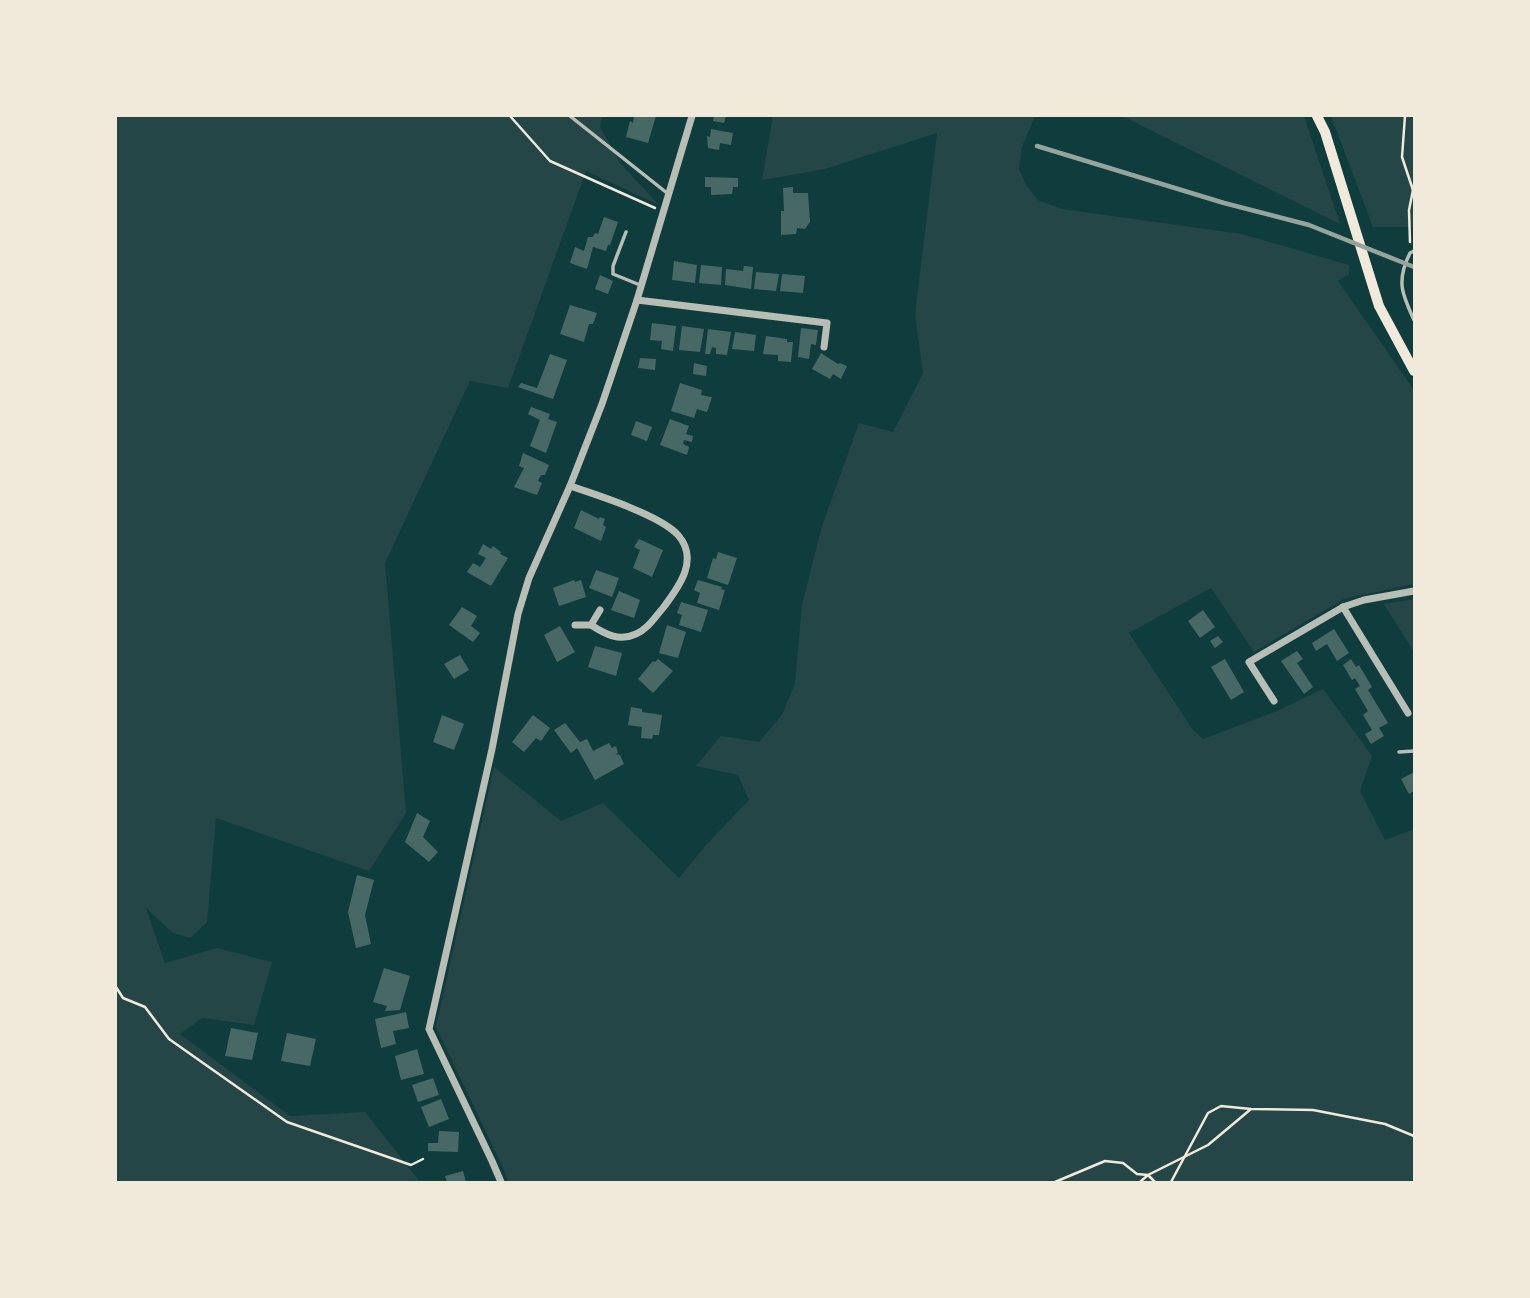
<svg xmlns="http://www.w3.org/2000/svg" width="1530" height="1298" font-family="'Asap Condensed',sans-serif">
  <style>
    .green { fill: #244646 }
    .building { fill: #486865 }
    .lines { fill: none; stroke-linecap: round; stroke-linejoin: round }
    .path { stroke: #f1e9da; stroke-width: 2.5 }
    .service { stroke: #b8beb3; stroke-width: 3.5 }
    .minor { stroke: #b8beb3; stroke-width: 7 }
    .trunk { stroke: #f1e9da; stroke-width: 10 }
    .rail { stroke: #97a49c; stroke-width: 4.5 }
  </style>
  <rect width="100%" height="100%" fill="#0f3d3e"/>
  <!-- green -->
  <g class="green">
    <path d="M116,116H602L600,127L621,164L659,205L586,171L508,388L470,381L385,563L406,813L369,871L216,818L207,922L190,938L173,933L146,908L165,963L217,948L272,962L254,1025L202,1018L180,1034L290,1116L365,1112L420,1182H116Z"/>
    <path d="M773,116H1035L1022,147L1019,169L1026,185L1038,200L1062,209L1242,234L1349,265V274L1338,281L1414,390V584L1344,599L1254,652L1211,588L1129,633L1193,730L1203,739L1277,711L1323,689L1372,756L1360,791L1385,840L1414,829V1182H508L505,1172L436,1027L494,767L561,821L603,803L679,878L706,845L749,800L738,775L696,766L721,736L759,742L782,715L795,683L802,605L822,526L859,423L893,432L923,373L915,315L937,133L825,169L762,180Z"/>
    <path d="M1122,116H1304L1340,224Z"/>
    <path d="M1331,116H1414V227H1373Z"/>
    <path d="M1414,599V652L1384,604Z"/>
  </g>
  <!-- building -->
  <g class="building">
    <path d="M634,116H656L648,143L626,137L630,121L633,123Z"/>
    <path d="M714,116H726L724,123L713,121Z"/>
    <path d="M711,129L733,133L731,145L720,143L719,150L708,148L707,136L710,137Z"/>
    <path d="M705,177L738,178V187H733L732,194L711,195V187H705Z"/>
    <path d="M793,187V193H808L810,222L805,229L797,228L796,234L781,235V211H784L783,188Z"/>
    <path d="M604,217L618,222L610,245H608L606,251L593,247L587,269L570,263L575,247L584,251L588,237H593L595,233L598,234Z"/>
    <path d="M674,261L697,265L695,283L672,280Z"/>
    <path d="M701,265L722,267L721,285L699,283Z"/>
    <path d="M744,266L753,267L751,289L725,285L726,269L743,271Z"/>
    <path d="M756,272L779,274L776,291L754,289Z"/>
    <path d="M782,274L805,276L803,293L780,291Z"/>
    <path d="M600,275L613,281L608,294L595,289Z"/>
    <path d="M570,305L597,313L593,324H589L584,342L560,334Z"/>
    <path d="M652,323L676,326L673,351L661,349L662,341L650,340Z"/>
    <path d="M682,326L704,329L700,352L679,350Z"/>
    <path d="M801,328L818,330L816,345L811,344L809,359L798,357Z"/>
    <path d="M708,329L731,332L727,355L716,354V348L712,347L710,354H705Z"/>
    <path d="M735,332L756,335L754,351L732,349Z"/>
    <path d="M766,336L787,339V342H793L791,362L778,361V355L763,354Z"/>
    <path d="M821,353L838,364L840,363L847,366L841,379L833,374L830,379L812,369Z"/>
    <path d="M550,354L567,360L553,399L518,387L521,383L537,388Z"/>
    <path d="M640,358L656,359L655,370L638,368Z"/>
    <path d="M694,363L707,366L706,376L693,374Z"/>
    <path d="M680,383L702,390L701,395L712,397L707,412L697,409L694,418L671,411Z"/>
    <path d="M531,407L550,414L548,419L557,422L546,453L530,446L540,420L528,414Z"/>
    <path d="M670,419L689,426L686,434L693,436L692,442L684,440L683,444L689,447L687,455L660,445Z"/>
    <path d="M636,421L652,427L647,441L631,435Z"/>
    <path d="M523,453L549,465L545,475H541L538,481L542,483L537,495L514,487L524,468L519,466Z"/>
    <path d="M581,510L599,519L600,517L605,519L603,525L606,527L601,541L574,528Z"/>
    <path d="M639,539L663,550L652,577L633,568L640,550L634,547Z"/>
    <path d="M483,544L491,549L493,546L501,552L500,554L508,558L491,586L467,572L473,563L480,567L486,558L478,554Z"/>
    <path d="M718,552L737,558L728,585L707,578L713,558L716,559Z"/>
    <path d="M596,570L619,578L612,597L589,588Z"/>
    <path d="M574,580L575,582L581,580L586,597L559,606L553,588Z"/>
    <path d="M698,580L722,587L721,589L725,590L719,610L697,603L700,593L694,590Z"/>
    <path d="M619,591L640,600L634,618L611,610Z"/>
    <path d="M681,602L708,610L701,632L679,625L682,615L677,613Z"/>
    <path d="M462,607L477,616L471,626L480,633L473,642L449,625Z"/>
    <path d="M1203,610L1215,627L1200,638L1188,621Z"/>
    <path d="M667,625L686,632L678,658L659,653Z"/>
    <path d="M560,626L575,652L557,662L544,635Z"/>
    <path d="M1334,629L1349,653L1337,661L1327,644L1316,651L1312,643Z"/>
    <path d="M1218,636L1223,642L1215,648L1210,641Z"/>
    <path d="M595,646L622,653L616,676L588,667Z"/>
    <path d="M1297,651L1303,659L1297,663L1313,687L1304,694L1281,661Z"/>
    <path d="M460,655L469,670L454,679L444,664Z"/>
    <path d="M658,659L673,671L653,693L638,679L653,661L655,662Z"/>
    <path d="M1225,659L1244,692L1231,700L1211,667Z"/>
    <path d="M1351,659L1356,667L1359,665L1372,687L1368,690L1388,723L1379,728L1384,736L1371,744L1365,734L1372,730L1363,715L1368,711L1355,689L1360,686L1355,678L1352,680L1343,665Z"/>
    <path d="M631,707L642,709V712L662,715L659,735H653L652,739L641,738L642,727L628,725Z"/>
    <path d="M442,715L464,724L454,750L433,742Z"/>
    <path d="M533,715L550,728L541,741L536,738L524,752L512,742Z"/>
    <path d="M565,723L580,742L587,739L593,751L609,743L612,748L616,746L618,753L615,754L620,755L624,764L595,780L577,748L571,753L554,730Z"/>
    <path d="M1414,772V791L1409,794L1401,779Z"/>
    <path d="M417,813L430,821L423,837L438,852L429,862L405,842Z"/>
    <path d="M357,875L374,880L365,915L371,944L356,948L348,912Z"/>
    <path d="M384,968L410,976L400,1010L385,1011L387,1006L373,1002Z"/>
    <path d="M406,1012L409,1028L393,1031L396,1044L381,1048L375,1019Z"/>
    <path d="M231,1028L258,1033L252,1060L225,1056Z"/>
    <path d="M287,1033L316,1039L310,1066L281,1061Z"/>
    <path d="M417,1049L424,1074L401,1080L395,1056Z"/>
    <path d="M433,1078L439,1095L418,1102L412,1085Z"/>
    <path d="M441,1099L449,1119L429,1127L421,1107Z"/>
    <path d="M439,1131L459,1132L458,1152L428,1151V1143H438Z"/>
    <path d="M463,1171L466,1182H447L445,1176Z"/>
  </g>
  <g class="lines">
    <!-- path -->
    <g class="path">
      <path d="M510,116L550,161L655,208"/>
      <path d="M1405,116L1402,157L1413,190"/>
      <path d="M1410,242L1409,210L1413,190"/>
      <path d="M116,987L123,998L145,1007L169,1039L287,1122L411,1165L423,1159"/>
      <path d="M1055,1182L1105,1161L1123,1163L1137,1174L1148,1175L1208,1145L1251,1109"/>
      <path d="M1140,1182L1148,1175L1155,1182"/>
      <path d="M1171,1182L1208,1113L1221,1106L1251,1109L1313,1110L1385,1124L1414,1136"/>
    </g>
    <!-- service -->
    <g class="service">
      <path d="M570,116L667,193"/>
      <path d="M626,232L613,266V274L640,285"/>
      <path d="M1414,251L1410,253C1396,281 1402,294 1414,320"/>
      <path d="M1399,752L1414,751"/>
    </g>
    <!-- minor -->
    <g class="minor">
      <path d="M637,300L827,323L824,347"/>
      <path d="M570,486C597,495 660,515 678,535C700,560 678,588 663,608C655,617 648,629 636,634C619,642 605,634 591,625"/>
      <path d="M1343,607L1408,713"/>
      <path d="M575,625H591L600,610"/>
      <path d="M1274,701L1249,662L1343,607L1364,600L1414,591"/>
      <path d="M501,1182L492,1161L429,1029L492,749L518,614L529,578L570,486L602,404L637,300L692,116"/>
    </g>
    <!-- trunk -->
    <path class="trunk" d="M1317,116L1325,132L1379,306L1414,371"/>
    <!-- rail -->
    <path class="rail" d="M1037,146L1224,203L1309,225L1414,267"/>
  </g>
  <!-- border -->
  <rect width="1530" height="1298" fill="none" stroke="#f1e9da" stroke-width="234"/>
</svg>
